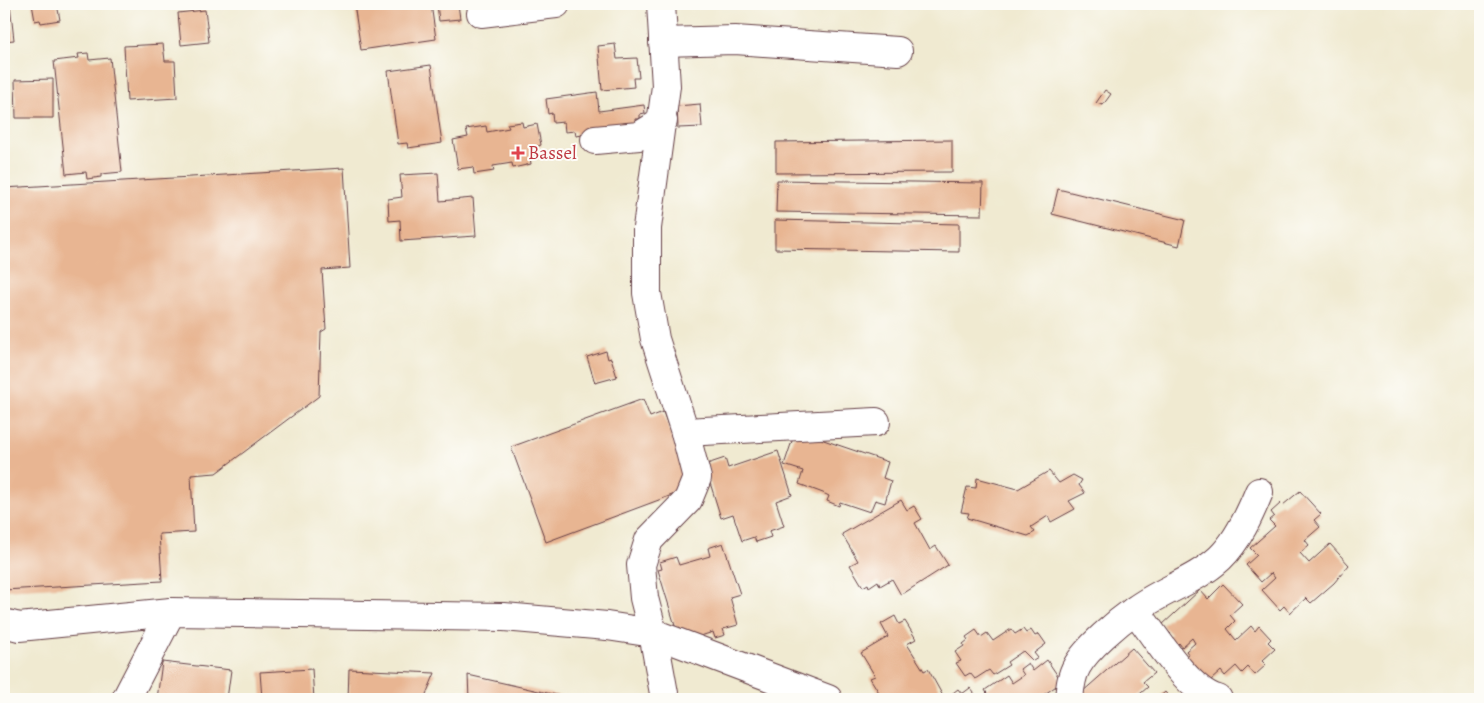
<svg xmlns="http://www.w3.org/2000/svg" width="1484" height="703" font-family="Alegreya,serif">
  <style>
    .building { fill: #e8b592 }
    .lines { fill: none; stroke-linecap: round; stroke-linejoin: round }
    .minor-casing { stroke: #633d44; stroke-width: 30 }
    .minor { stroke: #fff; stroke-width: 28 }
    .health-dot { fill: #e0444e; stroke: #fdfcf7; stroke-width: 2 }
    .labels { text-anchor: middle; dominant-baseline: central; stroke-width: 4; stroke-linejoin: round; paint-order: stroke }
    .health-label { font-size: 19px; fill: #be3a42; stroke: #fdfcf7; text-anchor: start }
  </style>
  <rect width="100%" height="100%" fill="#fdfcf7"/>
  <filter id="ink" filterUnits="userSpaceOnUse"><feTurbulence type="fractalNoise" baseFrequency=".02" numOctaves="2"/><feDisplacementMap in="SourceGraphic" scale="10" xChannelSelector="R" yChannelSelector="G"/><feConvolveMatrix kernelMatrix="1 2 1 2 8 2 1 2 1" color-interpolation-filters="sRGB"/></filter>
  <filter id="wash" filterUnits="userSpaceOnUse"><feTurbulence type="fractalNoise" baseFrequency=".0096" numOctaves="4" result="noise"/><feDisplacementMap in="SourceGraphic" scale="20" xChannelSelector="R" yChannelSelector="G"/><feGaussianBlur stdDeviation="1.12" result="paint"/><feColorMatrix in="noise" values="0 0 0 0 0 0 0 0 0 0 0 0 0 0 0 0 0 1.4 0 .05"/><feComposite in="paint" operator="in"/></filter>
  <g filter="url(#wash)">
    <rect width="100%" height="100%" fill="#f0ead1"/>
    <g id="blocks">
      <!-- building -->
      <g class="building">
        <path d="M4,4H10L14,40L4,41Z"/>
        <path d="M32,4H57L60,20L41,23L40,20L35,21Z"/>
        <path d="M354,4H431L436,39L361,50Z"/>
        <path d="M437,4H458L460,19L439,21Z"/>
        <path d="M205,10L209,42L181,45L178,13Z"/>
        <path d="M163,44L165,61H175L177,98L127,101L124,46Z"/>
        <path d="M615,44L617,59L637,58L639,78H633L634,87L602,90L598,46Z"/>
        <path d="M88,53L89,60L110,58L122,172L101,174V177L87,179L86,172L66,174L54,61L79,58L78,54Z"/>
        <path d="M431,65L442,143L408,148L407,143L398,144L388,71Z"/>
        <path d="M53,79V118H16L15,80Z"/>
        <path d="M1105,90L1111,94L1103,105L1096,103Z"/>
        <path d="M597,92L599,111L644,105L645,113L640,114V119H635L636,127L576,136L575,131L565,132L564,122L553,123L552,113L548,114L546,99Z"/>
        <path d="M700,104L702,127L678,128L677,106Z"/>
        <path d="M522,122L523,127L537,124L541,145L536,147L538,157L530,158L531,164L513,168L512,163L493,166L494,171L474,174L473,167L458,169L453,140L468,137L466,129L486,126L487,132L509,128L507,124Z"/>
        <path d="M952,140V172L776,173V142Z"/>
        <path d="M344,168L350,268L322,270L326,329L321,332L319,396L216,473L191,475L194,532L159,534L162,581L4,590V188Z"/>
        <path d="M438,173L440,201L473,198L476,236L401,241L400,220L389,221L388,199L402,197L400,175Z"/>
        <path d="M777,180L983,183L982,215L776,212Z"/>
        <path d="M1058,189L1185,220L1179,246L1052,214Z"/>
        <path d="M775,220L959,224V252L775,249Z"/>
        <path d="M606,351L608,359L611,358L617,377L595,383L587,357Z"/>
        <path d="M643,399L650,417L663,412L691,488L546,542L511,447Z"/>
        <path d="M800,432L888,462L883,478L891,481L885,503L875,500L870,512L840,502L839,506L827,501L829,496L823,493L799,484L803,471L784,465L793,438Z"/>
        <path d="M778,451L792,495L776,501L784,526L769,531L771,537L756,542L754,537L742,541L733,514L721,518L707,473L710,472L707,464L725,458L728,468Z"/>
        <path d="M1049,471L1059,483L1073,475L1082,480L1079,485L1085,493L1069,501L1075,509L1051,522L1048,516L1031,527L1035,532L1028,536L967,518L969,513L961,512L967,487L976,488L977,478L1018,489Z"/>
        <path d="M1300,491L1321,514L1314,520L1320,527L1305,540L1309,545L1300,553L1309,563L1330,544L1349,565L1334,583L1311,603L1306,598L1290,613L1284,606L1280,610L1262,590L1275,578L1271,573L1261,582L1246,565L1257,555L1250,548L1275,526L1269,520L1274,516L1271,512L1281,503L1283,505Z"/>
        <path d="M901,500L907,510L914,506L922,519L915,523L930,550L936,546L948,565L901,595L892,579L880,586L878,581L869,587L868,584L863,587L850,565L858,561L842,534Z"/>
        <path d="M723,543L740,594L730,597L738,625L723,629L725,635L715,638L713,632L685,641L680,627L676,629L658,570L662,569L660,562L676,557L679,565L710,556L708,548Z"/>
        <path d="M1223,584L1242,604L1230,615L1235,621L1227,629L1236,640L1251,626L1255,631L1259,626L1271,639L1268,642L1275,649L1262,661L1266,665L1255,675L1248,667L1242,673L1236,666L1225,676L1221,671L1210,681L1206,676L1200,682L1182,662L1189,655L1186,651L1195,643L1192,638L1182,647L1179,643L1174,648L1166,639L1171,634L1162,625L1200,590L1208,599Z"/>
        <path d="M895,616L899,624L905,621L916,639L907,644L924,671L928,669L944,698L942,699H883L870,678L875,676L861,653L888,637L881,624Z"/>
        <path d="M1011,629L1015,634L1023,629L1026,633L1031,630L1035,636L1039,634L1046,644L1034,653L1038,658L1033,661L1023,651L1007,662L1009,665L993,675L989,670L975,679L970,673L965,676L956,663L961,661L955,652L964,646L963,644L968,640L966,637L976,630L981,637L987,633L993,641Z"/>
        <path d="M1132,648L1154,673L1143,682L1148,687L1134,699H1081L1084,696L1081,693Z"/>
        <path d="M1047,660L1062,682L1042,696L1044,699H981L988,695L985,690L1007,675L1012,683L1024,675L1020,669L1028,663L1033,671Z"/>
        <path d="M162,662L231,670L227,699H157Z"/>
        <path d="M312,669L314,699H262L260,672Z"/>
        <path d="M349,669L435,673L424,699H348Z"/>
        <path d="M468,675L565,697L562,699H469Z"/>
        <path d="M970,688L979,699H952L949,696L958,689L962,694Z"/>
        <path d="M1165,692L1171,699H1157Z"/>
      </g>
    </g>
  </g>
  <g filter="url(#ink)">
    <use href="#blocks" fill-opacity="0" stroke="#633d44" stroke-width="1"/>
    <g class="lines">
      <!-- minor casing -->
      <g class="minor-casing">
        <g id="minor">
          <path d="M661,4L666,86L647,228V293L655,339L685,432L697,478L688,500L649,540L641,565L644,598L653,633L665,699"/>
          <path d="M481,13L556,4"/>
          <path d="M663,42L735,40L898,51"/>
          <path d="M595,140L639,136L663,121"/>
          <path d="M685,432L876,422"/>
          <path d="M1135,610C1154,634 1188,692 1218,699"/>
          <path d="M4,623L19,627L171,612L504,617L607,626L653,633L828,699"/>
          <path d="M126,699L171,612"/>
          <path d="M1069,699C1070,688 1071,676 1077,666C1087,648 1118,622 1135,610C1162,590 1195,581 1220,558C1238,541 1250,514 1259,492"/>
        </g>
      </g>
      <!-- minor -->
      <use href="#minor" class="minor"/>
    </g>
  </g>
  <!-- markers -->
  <path class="health-dot" d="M515.5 145.5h5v5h5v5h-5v5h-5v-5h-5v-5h5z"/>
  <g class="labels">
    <!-- health labels -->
    <g class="health-label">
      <text x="528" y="153">Bassel</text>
    </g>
  </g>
  <!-- margin -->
  <rect width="1484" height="703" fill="none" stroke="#fdfcf7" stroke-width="20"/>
</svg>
